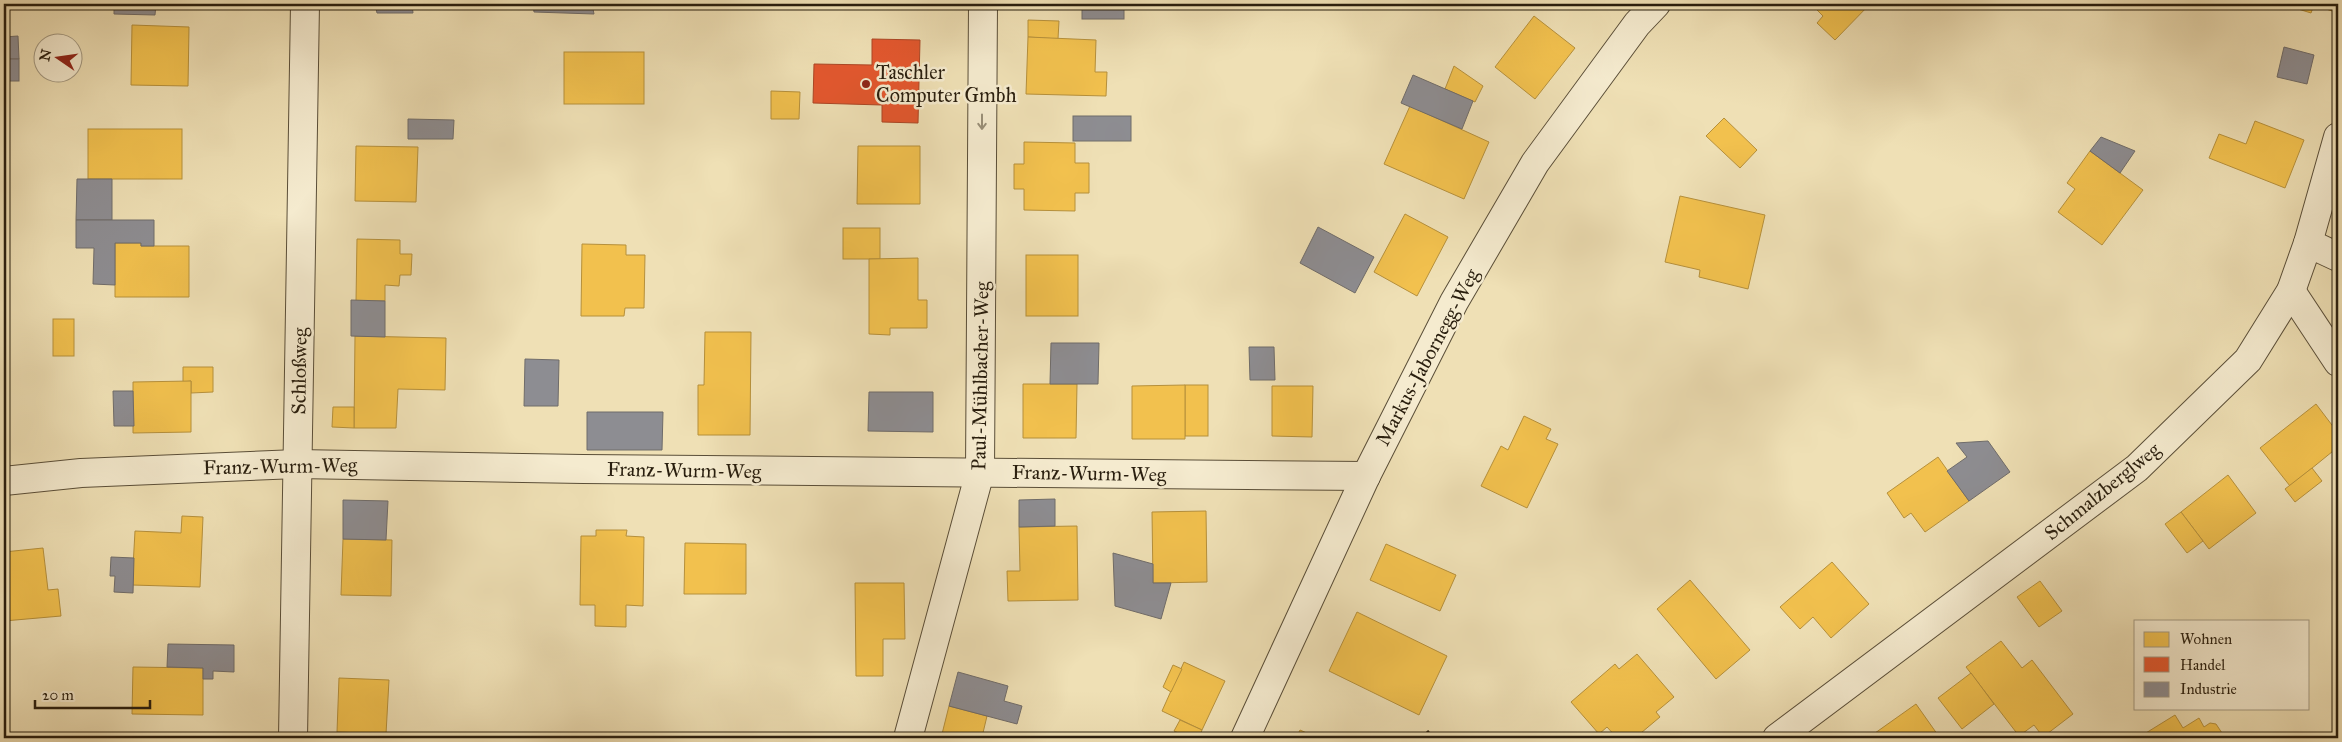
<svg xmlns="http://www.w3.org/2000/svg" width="2342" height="742" font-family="'IM FELL Great Primer',serif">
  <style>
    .homes { fill: #f2c14e; stroke: #b6903b }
    .shops { fill: #e4572e; stroke: #ac4624 }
    .industry { fill: #8d8d92; stroke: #6f6c6a }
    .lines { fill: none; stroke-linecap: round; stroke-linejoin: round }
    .minor-casing { stroke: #5a4e38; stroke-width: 30 }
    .path { stroke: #291e0e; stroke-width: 3; stroke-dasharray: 4 2.5; stroke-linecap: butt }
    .minor { stroke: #f5ebcf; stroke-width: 28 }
    .oneway { stroke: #998f78 }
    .poi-dot { fill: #8f2418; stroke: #f5ebcf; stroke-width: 2 }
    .labels { text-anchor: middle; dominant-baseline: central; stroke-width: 5; stroke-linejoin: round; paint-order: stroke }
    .poi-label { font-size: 20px; fill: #291e0e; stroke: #f5ebcf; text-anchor: start }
    .street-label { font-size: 20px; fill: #291e0e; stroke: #f5ebcf }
  </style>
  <rect width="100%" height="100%" fill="#efe0b5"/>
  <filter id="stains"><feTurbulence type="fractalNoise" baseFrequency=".004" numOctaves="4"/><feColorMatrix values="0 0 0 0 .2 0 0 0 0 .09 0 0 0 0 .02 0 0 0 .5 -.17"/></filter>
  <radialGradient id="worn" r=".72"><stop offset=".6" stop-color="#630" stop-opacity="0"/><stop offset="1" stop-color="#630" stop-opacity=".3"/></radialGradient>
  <!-- homes -->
  <g class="homes">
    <path d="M1811,4H1870L1835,40L1817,23L1823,16Z"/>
    <path d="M2297,4H2334L2332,11L2314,5L2311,13L2295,8Z"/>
    <path d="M1534,16L1575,48L1535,99L1495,67Z"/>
    <path d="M1028,20L1059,21L1058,39L1028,37Z"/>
    <path d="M132,25L189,27L188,86L131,85Z"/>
    <path d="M1028,37L1096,40L1095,72H1107L1106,96L1026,94Z"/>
    <rect x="564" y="52" width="80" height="52"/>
    <path d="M1454,66L1483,86L1475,102L1445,89Z"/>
    <path d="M771,91L800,92L799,119H771Z"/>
    <path d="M1410,106L1489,142L1464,199L1384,164Z"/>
    <path d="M1724,118L1757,150L1740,168L1706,136Z"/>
    <path d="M2255,121L2304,140L2285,188L2209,158L2219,134L2246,144Z"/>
    <rect x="88" y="129" width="94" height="50"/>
    <path d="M1024,142L1075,143V163H1089V193H1075V211L1024,210V189H1014V164H1024Z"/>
    <path d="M356,146L418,147L416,202L355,201Z"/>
    <path d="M858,146H920V204H857Z"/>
    <path d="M2090,151L2143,190L2102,245L2058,212L2075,189L2067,183Z"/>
    <path d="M1680,196L1765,215L1748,289L1699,277L1700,270L1665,262Z"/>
    <path d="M1405,214L1448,237L1417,296L1374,272Z"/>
    <rect x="843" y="228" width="37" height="31"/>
    <path d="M357,239L400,240V254H412L411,275H400L399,286L385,285V301H356Z"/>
    <path d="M115,243H141V246H189V297H115Z"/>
    <path d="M582,244L626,245V255H645L644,308H625L624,316H581Z"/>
    <rect x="1026" y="255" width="52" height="61"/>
    <path d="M918,258V300H927V328H890V335L869,334V259Z"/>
    <rect x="53" y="319" width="21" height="37"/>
    <path d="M705,332H751L750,435H698V385H704Z"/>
    <path d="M355,336L446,338L445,390L398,389L396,428H354Z"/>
    <path d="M183,367H213V392L191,393V381L183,382Z"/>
    <path d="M191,381V432L133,433V382Z"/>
    <path d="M1023,384H1077L1076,438H1023Z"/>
    <rect x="1185" y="385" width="23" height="51"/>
    <path d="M1185,385V439H1132V386Z"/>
    <path d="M1272,386H1313L1312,437L1272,436Z"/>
    <path d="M2316,404L2338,433V447L2290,486L2260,448Z"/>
    <path d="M333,407H354V428L332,427Z"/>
    <path d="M1524,416L1551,429L1546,439L1558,444L1527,508L1481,486L1501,446L1508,450Z"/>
    <path d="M1938,457L1969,501L1925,532L1911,513L1904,518L1887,493Z"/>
    <path d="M2312,468L2322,481L2295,502L2285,489Z"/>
    <path d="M2228,475L2256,513L2209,549L2181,512Z"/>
    <path d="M1206,511L1207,582L1153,583L1152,512Z"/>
    <path d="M2181,512L2203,541L2187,553L2165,524Z"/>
    <path d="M182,516L203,517L200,587L132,585L135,531L181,533Z"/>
    <path d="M1077,526L1078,600L1008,601L1007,571H1020L1019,527Z"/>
    <path d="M596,530H627L626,536L644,537L643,606L626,605V627L595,626V605H580L581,536H596Z"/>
    <path d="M343,539L392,540L391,596L341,595Z"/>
    <path d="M685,543L746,544V594H684Z"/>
    <path d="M1386,544L1456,575L1440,611L1370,580Z"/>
    <path d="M43,548L48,590L58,589L61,616L4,621V552Z"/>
    <path d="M1832,562L1869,604L1831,638L1813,617L1800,629L1780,607Z"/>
    <path d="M1690,580L1750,650L1716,679L1657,609Z"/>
    <path d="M2040,581L2062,611L2039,627L2017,597Z"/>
    <path d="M855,583H904L905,639H883V676H856Z"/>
    <path d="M1357,612L1447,656L1419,715L1329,671Z"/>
    <path d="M2001,641L2022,668L2032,660L2073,714L2043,737L2034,725L2019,736L1966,667Z"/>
    <path d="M1637,654L1674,697L1656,712L1660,717L1635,738H1617L1607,727L1599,734L1571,702L1615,664L1619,669Z"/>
    <path d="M1184,662L1225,681L1202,730L1162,711Z"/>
    <path d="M1173,665L1182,669L1171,692L1163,687Z"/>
    <path d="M133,667L203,668V715L132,714Z"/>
    <path d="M1971,673L1994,704L1962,729L1938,698Z"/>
    <path d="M339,678L389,680L386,734L337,732Z"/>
    <path d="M1916,704L1940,738H1868Z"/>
    <path d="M949,706L987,716L982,737L985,738H941Z"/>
    <path d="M2175,715L2183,728L2199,718L2204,727L2210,723L2216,724L2222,733L2221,738H2142L2141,736Z"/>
    <path d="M1180,720L1202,730L1199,738H1190L1174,731Z"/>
    <path d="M1300,730L1318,738H1296Z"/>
  </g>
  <!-- shops -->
  <path class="shops" d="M872,39L920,40L918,123L882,122V105L813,103L814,64L872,65Z"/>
  <!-- industry -->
  <g class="industry">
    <path d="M114,4H156L155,15L114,14Z"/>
    <path d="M375,4H412L413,13H377Z"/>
    <path d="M533,4H592L594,14L534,12Z"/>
    <rect x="1082" y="4" width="42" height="15"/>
    <path d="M18,36L19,59H4V37Z"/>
    <path d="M2284,47L2314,55L2307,84L2277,77Z"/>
    <rect x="4" y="59" width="15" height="22"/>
    <path d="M1413,75L1473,101L1462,129L1401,103Z"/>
    <rect x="1073" y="116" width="58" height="25"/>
    <path d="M408,119L454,120L453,139H408Z"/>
    <path d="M2101,137L2135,151L2120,173L2090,151Z"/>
    <path d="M77,179H112V220H76Z"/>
    <path d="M76,220H154V246H141V243H115V285L93,284L94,248H76Z"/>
    <path d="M1318,227L1374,257L1355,293L1300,263Z"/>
    <path d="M351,300L385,301V337L351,336Z"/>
    <path d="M1051,343H1099L1098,384H1050Z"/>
    <path d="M1249,347H1274L1275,380H1250Z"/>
    <path d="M525,359L559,360L558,406H524Z"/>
    <path d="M113,391H133L134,426H114Z"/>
    <path d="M869,392H933V432L868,431Z"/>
    <path d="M587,412H663L662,450H587Z"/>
    <path d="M1988,441L2010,472L1969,501L1947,471L1967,457L1956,443Z"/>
    <path d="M1055,499V526L1019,527V500Z"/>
    <path d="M343,500L388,501L386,540L343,539Z"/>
    <path d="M1113,553L1153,564V583H1171L1161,619L1115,606Z"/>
    <path d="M111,557L134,558L133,593L114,592L115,576H110Z"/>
    <path d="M168,644L234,645V672L213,671V679H203V668L167,667Z"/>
    <path d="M958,672L1008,686L1004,701L1022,706L1017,724L949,706Z"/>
  </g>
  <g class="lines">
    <!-- minor casing -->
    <g class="minor-casing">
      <g id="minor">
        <path d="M2308,243L2338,257"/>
        <path d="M2291,291L2338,362"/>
        <path d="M4,481L81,473L297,464L583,469L1366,476"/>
        <path d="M293,738L305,4"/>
        <path d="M908,738L980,472L983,4"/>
        <path d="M1245,738L1366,476L1454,302L1535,163L1637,24L1656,4"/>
        <path d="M1777,738L2137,468L2248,360L2291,291L2308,243L2338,137"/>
      </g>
    </g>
    <!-- path -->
    <path class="path" d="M1427,731L1433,738"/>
    <!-- minor -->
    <use href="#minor" class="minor"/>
  </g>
  <!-- one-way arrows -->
  <defs><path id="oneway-shaft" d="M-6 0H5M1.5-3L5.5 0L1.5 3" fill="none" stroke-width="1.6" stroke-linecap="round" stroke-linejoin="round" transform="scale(1.25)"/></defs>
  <use class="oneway" href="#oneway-shaft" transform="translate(982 122) rotate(90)"/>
  <!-- markers -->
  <circle class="poi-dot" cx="866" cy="84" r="5"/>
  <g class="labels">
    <!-- poi labels -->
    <g class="poi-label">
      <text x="876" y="72">Taschler<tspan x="876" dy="23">Computer Gmbh</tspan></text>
    </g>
    <!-- street labels -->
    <g class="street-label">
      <text transform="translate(1427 357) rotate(-62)">Markus-Jabornegg-Weg</text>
      <text transform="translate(299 371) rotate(-89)">Schloßweg</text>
      <text transform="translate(980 376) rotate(-89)">Paul-Mühlbacher-Weg</text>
      <text transform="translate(280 466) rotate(-1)">Franz-Wurm-Weg</text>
      <text transform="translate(684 470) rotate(1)">Franz-Wurm-Weg</text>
      <text transform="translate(1089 473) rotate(1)">Franz-Wurm-Weg</text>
      <text transform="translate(2102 491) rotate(-39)">Schmalzberglweg</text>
    </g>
  </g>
  <!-- margin -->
  <rect width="2342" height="742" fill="none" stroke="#efe0b5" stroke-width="20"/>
  <rect x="5" y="5" width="2332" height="732" fill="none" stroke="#291e0e" stroke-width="2.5"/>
  <rect x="10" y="10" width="2322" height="722" fill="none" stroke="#291e0e"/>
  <!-- legend -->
  <rect x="2134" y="620" width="175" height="90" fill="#f5ebcf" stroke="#a39982"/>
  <rect x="2144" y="632" width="25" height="15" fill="#f2c14e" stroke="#a39982"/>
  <text x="2180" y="644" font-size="15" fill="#291e0e">Wohnen</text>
  <rect x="2144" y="657" width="25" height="15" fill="#e4572e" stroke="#a39982"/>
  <text x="2180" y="670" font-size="15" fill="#291e0e">Handel</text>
  <rect x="2144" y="682" width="25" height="15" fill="#8d8d92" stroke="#a39982"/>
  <text x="2180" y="694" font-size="15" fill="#291e0e">Industrie</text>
  <!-- north arrow -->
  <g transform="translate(58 58) rotate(283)"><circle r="24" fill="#f5ebcf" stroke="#a39982"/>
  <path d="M0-4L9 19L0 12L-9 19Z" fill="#8f2418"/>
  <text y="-8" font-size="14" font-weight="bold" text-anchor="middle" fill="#291e0e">N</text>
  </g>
  <!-- scale -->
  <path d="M35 700v8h115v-8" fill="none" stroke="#291e0e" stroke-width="2.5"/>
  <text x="42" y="700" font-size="15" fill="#291e0e" stroke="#f5ebcf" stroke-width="4" paint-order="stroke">20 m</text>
  <rect width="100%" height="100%" filter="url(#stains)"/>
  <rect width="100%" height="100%" fill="url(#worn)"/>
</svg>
